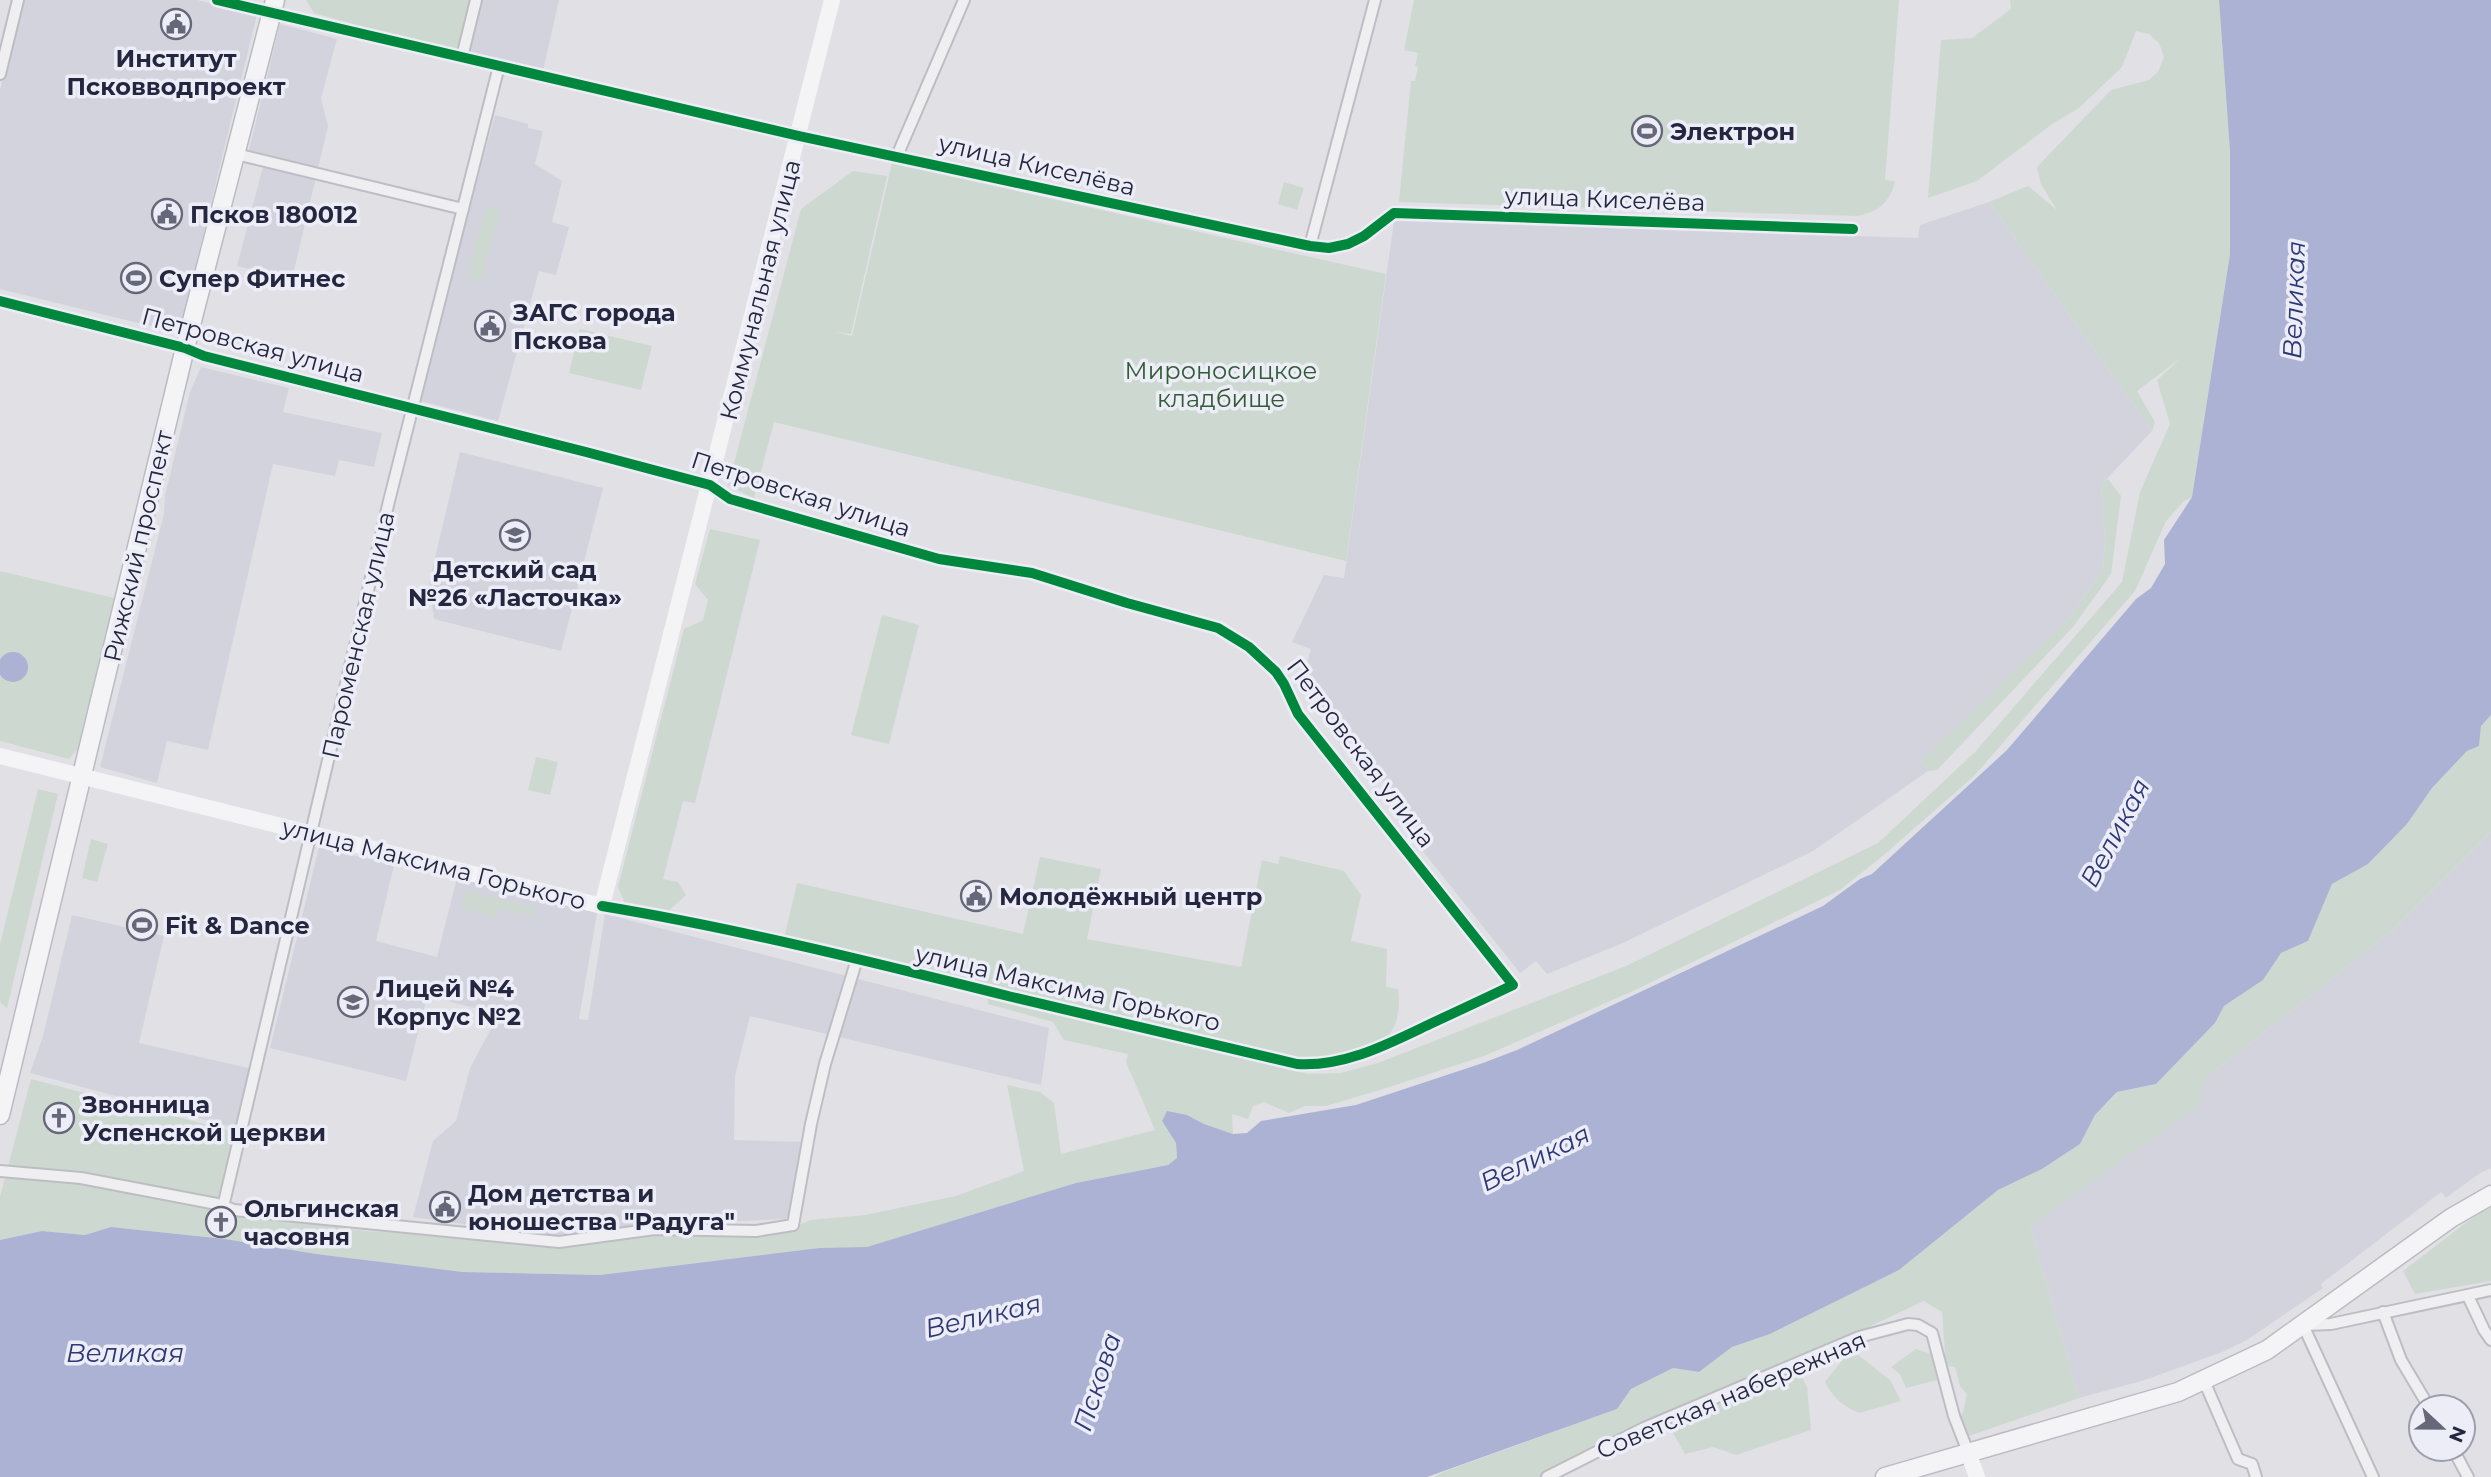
<svg xmlns="http://www.w3.org/2000/svg" width="2491" height="1477" font-family="Montserrat,sans-serif">
  <style>
    .built { fill: #d3d3de }
    .green { fill: #cdd9d0 }
    .water { fill: #acb2d3 }
    .lines { fill: none; stroke-linecap: round; stroke-linejoin: round }
    .minor-casing { stroke: #bdbdc3; stroke-width: 14 }
    .primary-casing { stroke: #bbbcc3; stroke-width: 21 }
    .minor { stroke: #efeff2; stroke-width: 10 }
    .secondary { stroke: #f4f4f6; stroke-width: 16 }
    .primary { stroke: #f4f4f6; stroke-width: 18 }
    .cycleway-casing { stroke: #ecedf6; stroke-width: 15 }
    .cycleway { stroke: #00873e; stroke-width: 10 }
    .labels { text-anchor: middle; dominant-baseline: central; stroke-width: 7; stroke-linejoin: round; paint-order: stroke }
    .poi-label { font-size: 24px; font-weight: bold; fill: #252740; stroke: #ecedf6; text-anchor: start }
    .street-label { font-size: 24px; fill: #252740; stroke: #ecedf6 }
    .park-label { font-size: 24px; fill: #325c36; stroke: #ecedf6 }
    .water-label { font-size: 26px; font-style: italic; fill: #2d3876; stroke: #ecedf6 }
  </style>
  <rect width="100%" height="100%" fill="#e0e0e5"/>
  <!-- built -->
  <g class="built">
    <path d="M22,0H197L257,15L179,333L0,289V90Z"/>
    <path d="M473,0H559L543,71L460,54Z"/>
    <path d="M280,24L337,39L321,98L328,126L292,279L237,266L266,155L249,150Z"/>
    <path d="M495,115L528,124V128L543,131L535,164L562,181L552,222L569,227L556,275L539,271L498,421L417,400Z"/>
    <path d="M1989,202L2152,431L2101,485L2105,540L2103,569L2070,617L1921,761L1928,771L1842,831L1813,851L1623,943L1547,974L1536,961L1520,973L1421,849L1424,845L1404,821L1411,814L1302,682L1311,649L1292,642L1324,575L1344,578L1394,221L1918,238L1920,225Z"/>
    <path d="M201,367L289,388L283,412L382,433L374,467L339,460L335,476L273,464L208,750L167,741L157,783L100,767L164,514L165,496L190,392Z"/>
    <path d="M460,452L603,488L561,651L434,619L429,583Z"/>
    <path d="M2491,832V1168L2480,1173L2446,1198L2441,1192L2321,1284L2323,1288L2247,1340L2222,1352L2145,1380L2079,1398L2030,1226L2110,1168L2206,1078L2392,931Z"/>
    <path d="M319,847L394,865L376,941L437,957L457,878L597,913L579,1019L588,1020L605,914L1049,1028L1041,1085L750,1016L735,1076L734,1140L803,1142L790,1215L786,1219L676,1224L615,1229L560,1238L413,1217L433,1141L456,1121L470,1068L499,1014L427,996L406,1081L270,1048Z"/>
    <path d="M72,915L164,936L139,1043L261,1071L246,1131L30,1073L43,1036Z"/>
  </g>
  <!-- green -->
  <g class="green">
    <path d="M306,0H473L460,54L314,13Z"/>
    <path d="M1414,0H1899L1885,180L1895,181C1890,203 1878,212 1857,216L1399,202L1411,81H1415L1418,67L1415,66L1418,53L1404,50Z"/>
    <path d="M2010,0H2219L2230,151V254L2192,497L2184,501L2166,521L2135,591L1974,776L1885,854L1840,890L1633,991L1484,1056L1383,1089L1326,1106H1305L1289,1113L1264,1102L1253,1106L1248,1119L1232,1114L1233,1134L1204,1124L1187,1115L1162,1121L1176,1143L1177,1158L1168,1165L1076,1183L867,1248H819L600,1275L463,1272L316,1254L225,1239L111,1227L85,1235L42,1231L0,1240V1197L31,1079L235,1132L217,1204C211,1212 205,1221 209,1231C226,1244 229,1226 233,1213L366,1231L478,1237L560,1247L603,1242L609,1237L654,1233L705,1232L729,1236L756,1235L792,1229L810,1220L865,1215L956,1196L1024,1171L1007,1085L1040,1092L1054,1103L1061,1154L1155,1130L1126,1062L1128,1054L1064,1040L1053,1022L988,1004V998L1308,1074L1341,1073L1378,1063L1626,966L1878,843L1975,752L2122,582L2140,492L2170,424L2157,380L2181,358L2137,391L2155,422L2152,431L1989,202L2028,186L2057,210L2041,184L2037,167L2111,90L2149,80L2158,72L2164,57L2159,43L2149,34L2136,31L2122,67L2079,108L2052,124L1977,181L1928,198L1941,40L1972,38L2011,9Z"/>
    <path d="M892,163L1386,274L1346,561L774,422L754,498L728,486L801,209L853,171L887,176L851,334L834,332L852,336Z"/>
    <path d="M1284,182L1304,188L1297,210L1278,204Z"/>
    <path d="M486,207L500,210L481,281L467,277Z"/>
    <path d="M580,329L652,346L641,390L569,373Z"/>
    <path d="M2108,479L2121,496L2111,574L2073,627L1937,770L1928,771L1921,761L2070,617L2103,569L2105,540L2101,485Z"/>
    <path d="M710,529L760,540L695,803L683,801L663,879L678,882L686,895L664,915L626,906L618,887L684,629L703,620L708,600L695,584Z"/>
    <path d="M0,571L118,599L82,744L69,759L0,741Z"/>
    <path d="M882,615L919,625L889,744L851,735Z"/>
    <path d="M2491,715V832L2392,931L2206,1078L2199,1106L2030,1226L2079,1398L1966,1437L1959,1421L1963,1412L1967,1394L1960,1386L1955,1367L1946,1366L1942,1312L1924,1301L1548,1477H1434L1443,1472L1617,1409L1631,1389L1673,1368L1699,1372L1732,1347L1770,1334L1899,1270L1998,1190L2042,1169L2080,1144L2095,1115L2118,1092L2156,1084L2215,1023L2224,1006L2263,980L2281,953L2308,941L2332,884L2368,864L2407,824L2432,788L2467,751L2479,746L2481,726Z"/>
    <path d="M536,757L558,762L550,795L528,790Z"/>
    <path d="M38,789L58,794L7,1008L0,1002V944Z"/>
    <path d="M91,839L108,844L97,882L82,878Z"/>
    <path d="M1280,856L1344,871L1361,895L1351,941L1387,949L1386,987L1398,989C1401,1007 1398,1032 1380,1043C1374,1046 1365,1047 1359,1049C1311,1065 1273,1055 1225,1047L783,943L797,883L1023,934L1040,857L1101,869L1087,939L1241,967L1262,860L1278,864Z"/>
    <path d="M465,891L535,908L533,916L499,907L496,917L461,908Z"/>
    <path d="M2491,1207V1281L2415,1294L2403,1271L2476,1215Z"/>
    <path d="M1916,1349L1931,1354L1937,1380L1906,1388L1900,1374L1891,1367Z"/>
    <path d="M1858,1355L1890,1380L1901,1401L1859,1413C1843,1406 1833,1398 1825,1382L1844,1358Z"/>
    <path d="M1787,1372L1802,1377L1807,1387L1811,1430L1736,1455L1713,1447L1685,1454L1673,1433L1675,1425Z"/>
  </g>
  <!-- water -->
  <g class="water">
    <path d="M2219,0H2491V715L2481,726L2479,746L2467,751L2432,788L2407,824L2368,864L2332,884L2308,941L2281,953L2263,980L2224,1006L2215,1023L2156,1084L2117,1092L2095,1115L2080,1144L2042,1169L1998,1190L1899,1270L1770,1334L1732,1347L1699,1372L1673,1368L1631,1389L1617,1409L1427,1477H0V1240L42,1231L85,1235L111,1227L225,1239L316,1254L463,1272L600,1275L819,1248L867,1247L1076,1183L1168,1165L1177,1158L1176,1143L1162,1121L1167,1111L1187,1115L1204,1124L1233,1134L1247,1133L1261,1121L1356,1105L1483,1063L1517,1050L1823,906L1860,879L1872,874L2007,750L2136,599L2151,588L2165,564L2164,540L2192,497L2230,254V151Z"/>
    <circle cx="13" cy="667" r="15"/>
  </g>
  <g class="lines">
    <!-- minor casing -->
    <g class="minor-casing">
      <g id="minor">
        <path d="M217,0L799,136L1310,246L1329,248L1348,244L1364,236L1394,213L1853,229"/>
        <path d="M462,57L476,0"/>
        <path d="M0,74L18,0"/>
        <path d="M236,154L463,209"/>
        <path d="M897,156L964,0"/>
        <path d="M1310,246L1375,0"/>
        <path d="M0,301L185,348L204,356L586,452L710,485L730,499L939,559L1032,573L1127,603L1218,628L1249,647L1276,672L1284,684L1298,714L1513,985C1486,998 1458,1011 1430,1024C1388,1044 1345,1067 1297,1064C1202,1042 1107,1020 1012,997C876,963 740,929 602,906"/>
        <path d="M0,1171L81,1178L217,1204L234,1210L559,1242L655,1229L756,1231L793,1225L811,1124L825,1064L857,959"/>
        <path d="M223,1207L389,501L499,66"/>
        <path d="M2468,1296L2484,1330L2491,1340"/>
        <path d="M2383,1312L2401,1360L2429,1407"/>
        <path d="M2204,1381L2238,1459L2252,1464L2256,1477"/>
        <path d="M2453,1449L2468,1477"/>
        <path d="M1547,1477L1644,1428L1859,1337L1908,1324L1918,1325L1932,1333L1954,1416L1968,1452"/>
        <path d="M2373,1477L2303,1325L2331,1324L2491,1290"/>
      </g>
    </g>
    <!-- primary casing -->
    <g class="primary-casing">
      <g id="primary">
        <path d="M0,1115L185,348L275,0"/>
        <path d="M1885,1477L2178,1392L2267,1350L2451,1218L2491,1195"/>
      </g>
    </g>
    <!-- minor -->
    <use href="#minor" class="minor"/>
    <!-- secondary -->
    <g class="secondary">
      <path d="M0,756L602,906L832,0"/>
      <path d="M1968,1452L1977,1477"/>
    </g>
    <!-- primary -->
    <use href="#primary" class="primary"/>
    <!-- cycleway casing -->
    <g class="cycleway-casing">
      <g id="cycleway">
        <path d="M217,0L799,136L1310,246L1329,248L1348,244L1364,236L1394,213L1853,229"/>
        <path d="M0,301L185,348L204,356L586,452L710,485L730,499L939,559L1032,573L1127,603L1218,628L1249,647L1276,672L1284,684L1298,714L1513,985C1486,998 1458,1011 1430,1024C1388,1044 1345,1067 1297,1064C1202,1042 1107,1020 1012,997C876,963 740,929 602,906"/>
      </g>
    </g>
    <!-- cycleway -->
    <use href="#cycleway" class="cycleway"/>
  </g>
  <!-- icons -->
  <defs>
    <g id="civic-ring" transform="scale(1.575)"><circle r="9.5" fill="#ecedf6" stroke="#66687a" stroke-width="1.5"/><path d="M-.6-6.5H3V-4.5H.6V-3L4-1V1h2V6H-6V1h2V-1L-.6-3ZM-1.2 2.5V6h2.4V2.5Z" fill="#66687a"/></g>
    <g id="stadium-ring" transform="scale(1.575)"><circle r="9.5" fill="#ecedf6" stroke="#66687a" stroke-width="1.5"/><path d="M0-5a6.5 5 0 1 0 0 10a6.5 5 0 1 0 0-10ZM-3.5-1.8h7v3.6h-7Z" fill="#66687a"/></g>
    <g id="school-ring" transform="scale(1.575)"><circle r="9.5" fill="#ecedf6" stroke="#66687a" stroke-width="1.5"/><path d="M0-5L7-2L0 1L-7-2ZM-4 1L0 2.5L4 1V4Q0 6-4 4Z" fill="#66687a"/></g>
    <g id="church-ring" transform="scale(1.575)"><circle r="9.5" fill="#ecedf6" stroke="#66687a" stroke-width="1.5"/><path d="M-1.2-6h2.4v3.5h3.3v2.4h-3.3V6h-2.4V-.1h-3.3v-2.4h3.3Z" fill="#66687a"/></g>
  </defs>
  <g fill-rule="evenodd">
    <use href="#civic-ring" x="176" y="24"/>
    <use href="#stadium-ring" x="1647" y="131"/>
    <use href="#civic-ring" x="167" y="214"/>
    <use href="#stadium-ring" x="136" y="278"/>
    <use href="#civic-ring" x="490" y="326"/>
    <use href="#school-ring" x="515" y="535"/>
    <use href="#civic-ring" x="976" y="896"/>
    <use href="#stadium-ring" x="142" y="925"/>
    <use href="#school-ring" x="353" y="1002"/>
    <use href="#church-ring" x="59" y="1118"/>
    <use href="#civic-ring" x="445" y="1207"/>
    <use href="#church-ring" x="221" y="1222"/>
  </g>
  <g class="labels">
    <!-- poi labels -->
    <g class="poi-label">
      <text x="176" y="58" text-anchor="middle">Институт<tspan x="176" dy="28">Псковводпроект</tspan></text>
      <text x="1670" y="131">Электрон</text>
      <text x="190" y="214">Псков 180012</text>
      <text x="159" y="278">Супер Фитнес</text>
      <text x="513" y="312">ЗАГС города<tspan x="513" dy="28">Пскова</tspan></text>
      <text x="515" y="569" text-anchor="middle">Детский сад<tspan x="515" dy="28">№26 «Ласточка»</tspan></text>
      <text x="999" y="896">Молодёжный центр</text>
      <text x="165" y="925">Fit &amp; Dance</text>
      <text x="376" y="988">Лицей №4<tspan x="376" dy="28">Корпус №2</tspan></text>
      <text x="82" y="1104">Звонница<tspan x="82" dy="28">Успенской церкви</tspan></text>
      <text x="468" y="1193">Дом детства и<tspan x="468" dy="28">юношества "Радуга"</tspan></text>
      <text x="244" y="1208">Ольгинская<tspan x="244" dy="28">часовня</tspan></text>
    </g>
    <!-- street labels -->
    <g class="street-label">
      <text transform="translate(1037 165) rotate(13)">улица Киселёва</text>
      <text transform="translate(1605 199) rotate(2)">улица Киселёва</text>
      <text transform="translate(760 290) rotate(-76)">Коммунальная улица</text>
      <text transform="translate(253 345) rotate(15)">Петровская улица</text>
      <text transform="translate(801 494) rotate(18)">Петровская улица</text>
      <text transform="translate(138 546) rotate(-77)">Рижский проспект</text>
      <text transform="translate(358 635) rotate(-77)">Пароменская улица</text>
      <text transform="translate(1361 753) rotate(53)">Петровская улица</text>
      <text transform="translate(434 864) rotate(14)">улица Максима Горького</text>
      <text transform="translate(1068 988) rotate(13)">улица Максима Горького</text>
      <text transform="translate(1731 1395) rotate(-23)">Советская набережная</text>
    </g>
    <!-- park labels -->
    <g class="park-label">
      <text x="1221" y="370">Мироносицкое<tspan x="1221" dy="28">кладбище</tspan></text>
    </g>
    <!-- water labels -->
    <g class="water-label">
      <text transform="translate(2294 300) rotate(-88)">Великая</text>
      <text transform="translate(2115 833) rotate(-62)">Великая</text>
      <text transform="translate(1535 1158) rotate(-26)">Великая</text>
      <text transform="translate(983 1316) rotate(-13)">Великая</text>
      <text x="125" y="1353">Великая</text>
      <text transform="translate(1097 1382) rotate(-72)">Пскова</text>
    </g>
  </g>
  <!-- north arrow -->
  <g transform="translate(2442 1428) rotate(112)"><circle r="33" fill="#ecedf6" stroke="#9c9ead" stroke-width="2"/>
  <path d="M0-5L12 26L0 18L-12 26Z" fill="#66687a"/>
  <text y="-10" font-size="19" font-weight="bold" text-anchor="middle" fill="#252740">N</text>
  </g>
</svg>
